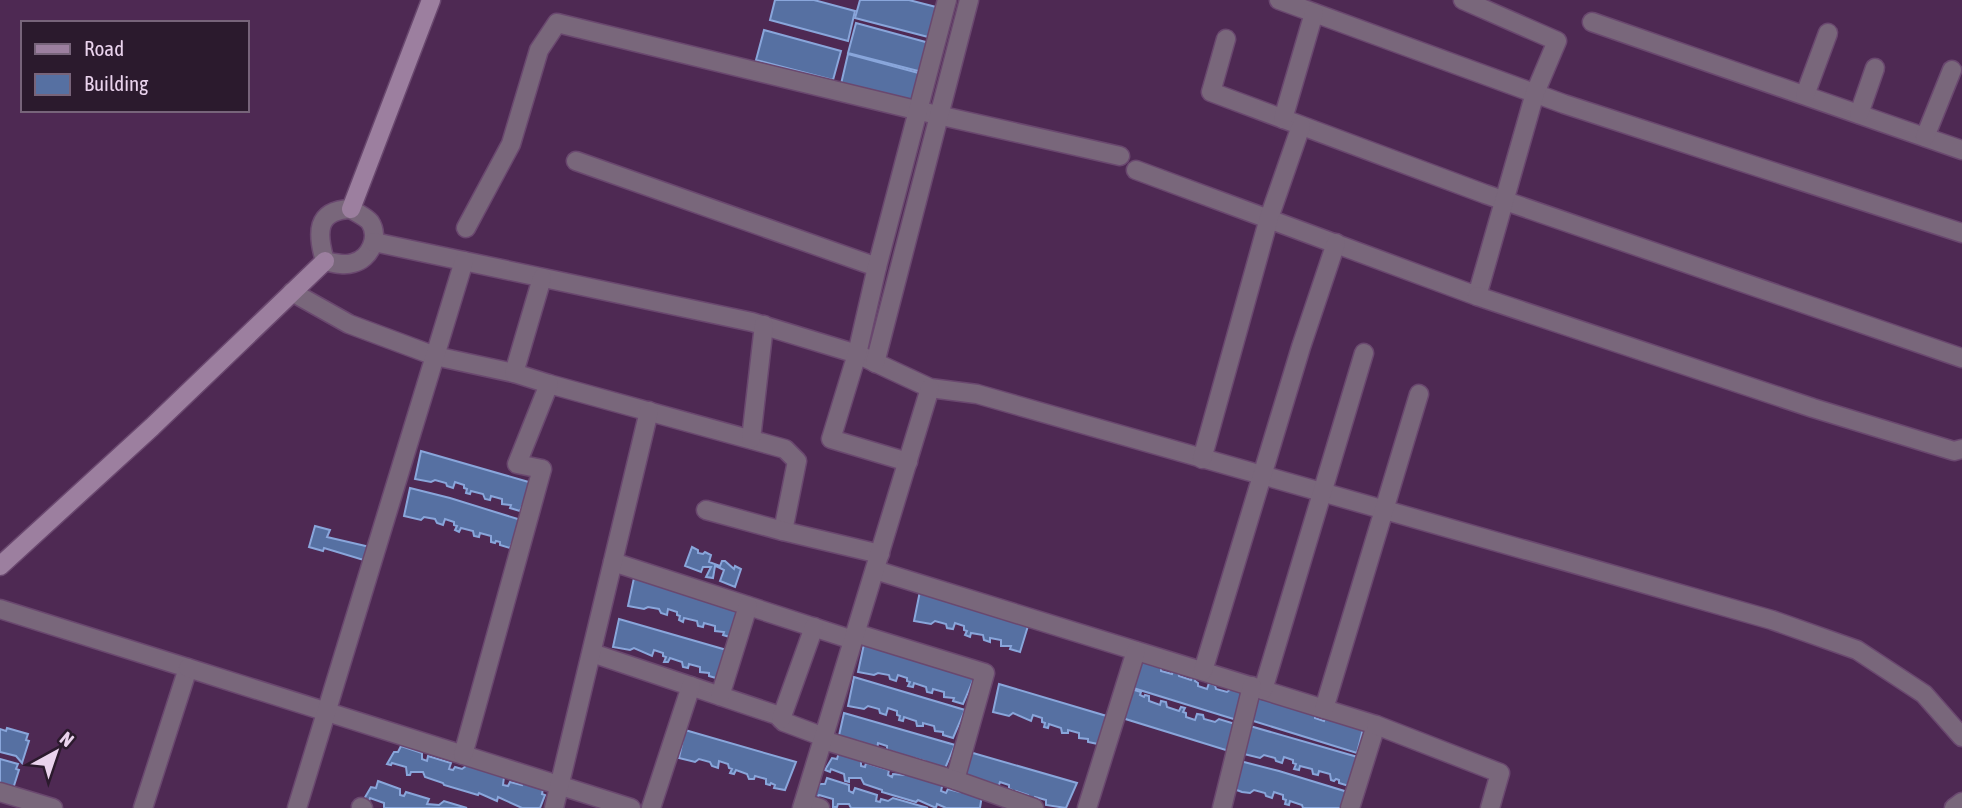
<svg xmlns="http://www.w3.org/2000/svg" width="1962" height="808" font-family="'Asap Condensed',sans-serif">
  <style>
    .building { fill: #5670a2; stroke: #89a6db; stroke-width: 2 }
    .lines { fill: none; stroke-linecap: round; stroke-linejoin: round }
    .street-casing { stroke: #6a486f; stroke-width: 21 }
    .secondary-casing { stroke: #6a486f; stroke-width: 21 }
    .street { stroke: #79677b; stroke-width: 18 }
    .secondary { stroke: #9c7f9f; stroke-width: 18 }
  </style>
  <rect width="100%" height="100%" fill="#4e2953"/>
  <!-- building -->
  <g class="building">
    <path d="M775,0H814L855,11L848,41L770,20Z"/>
    <path d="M860,0H909L940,8L932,38L855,18Z"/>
    <path d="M856,23L933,44L926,73L848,53Z"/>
    <path d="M764,30L841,51L833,80L756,60Z"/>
    <path d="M848,54L926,75L918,104L841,84Z"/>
    <path d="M421,451L532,483L520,511L510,508L511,505L502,504V499L491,496L490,500L485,499L483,494L471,491L470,494L466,493L467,489L464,488V485L455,482L453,488L447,486L446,483L435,480L431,482L415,479Z"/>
    <path d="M410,488L450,498L521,520L510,548L500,545V542L496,541L495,543L491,542V536L480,533L479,537L474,536L473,531L461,528L459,532L455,530L457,526L454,525V522L445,519L443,525L437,523L435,519L424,517L421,520L404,516Z"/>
    <path d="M315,526L330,530L327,537L370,547L367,561L324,548L323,551L309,547Z"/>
    <path d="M692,547L698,550V553L703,554L705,552L711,555L709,562L720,566L722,561H725L734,569L735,566L741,569L735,587L720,581L724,570L718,567L715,566L713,578L706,577L711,567H703L701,572L685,566Z"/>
    <path d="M634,578L745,610L733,638L723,635L724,632L715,631V626L704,623L703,627L698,626L697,621L684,618L683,622L679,620L680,616L677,615V612L668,609L667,615L661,613L659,609L648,607L644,609L628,606Z"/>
    <path d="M920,591L1028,626L1020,652L1010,649L1011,646H1001V640L990,638V642L984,640L983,635L971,633L970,637L965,635L967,631L964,630V626L955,623L953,629L947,628L946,624L935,621L931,624L914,621Z"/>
    <path d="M619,619L730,651L719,679L709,676V673L700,672V667L689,664L688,668L683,667L682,662L670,658L668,662H664L666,657L663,656V653L654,650L652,656L634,648L630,650L613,647Z"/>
    <path d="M864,644L975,676L963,704L953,701L954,698L944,697V692L933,689L932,693L927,692L926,687L914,683L913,687L908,686L910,682L907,681V678L898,675L896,681L890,679L889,675L878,673L874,675L858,672Z"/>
    <path d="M1142,659L1152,662V665L1161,666V671L1172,674L1173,671H1178L1179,676L1191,680L1192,676L1196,678L1195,681L1198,683V686L1207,689L1209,683L1215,685L1216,689L1227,692L1231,689L1247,693L1240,721L1130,687Z"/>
    <path d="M854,677L965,710L953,738L943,735V732L935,731L934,726L923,723V726H917L916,721L904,717L903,721L899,720L900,716L897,715V711L888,708L886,715L880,713L879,709L868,706L864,709L848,706Z"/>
    <path d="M999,684L1110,717L1098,744L1088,742V739L1079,738V733L1068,730V733H1062L1061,728L1049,724L1048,728L1044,727L1045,723L1042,722V718L1033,715L1031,721L1013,713L1009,716L993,712Z"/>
    <path d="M1131,689L1141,692L1140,695L1144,697L1145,695L1149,696V701L1160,705L1161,701L1166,702L1167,707L1179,711L1181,707L1185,708L1183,712L1186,713V717L1195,720L1197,714L1203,715L1204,719L1215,722L1219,719L1235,724L1229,751L1119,717Z"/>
    <path d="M1259,691L1315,714V718L1324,721L1326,715L1364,725L1357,753L1247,719Z"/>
    <path d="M844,713L955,745L943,773L925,766V761L914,758L913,762L908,761L906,756L894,752L893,756L889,755L890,751L887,750V746L878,743L877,750L858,741L854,744L838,740Z"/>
    <path d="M1250,726L1361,758L1349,786L1339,783V780L1336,779L1334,781L1331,780L1330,774L1319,771L1318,775L1313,774L1312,769L1300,766L1299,770L1294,769L1296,764L1293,763V760L1284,757L1282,763L1276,761L1275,758L1264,755L1260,758L1244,754Z"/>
    <path d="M7,728L28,734L26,740L29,741L22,763L16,756L0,752V729L6,731Z"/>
    <path d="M685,730L796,762L785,790L774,788L775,785L771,783L770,785L766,784V779L755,776L754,779H749L747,774L736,770L734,774L730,773L732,769L729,768L728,764L719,761L718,768L712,766L710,762L699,759L695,762L679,758Z"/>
    <path d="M401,746L422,753V759L427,761L428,756L451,763L449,769L453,770L455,767L462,769L466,766H471L504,777L503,785L508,786L510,782L522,785L523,783L543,789L542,794L545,795L540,808H522L498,797L497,801L479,793L478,795L444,785L443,783L425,777L423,772H411L410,775H407L406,767L392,763L391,765L387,764L394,752H398Z"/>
    <path d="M966,751L1077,783L1066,808L1046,805V800L1035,797L1034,800L1029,799L1028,795L1016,791L1015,795L1011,794L1012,790L1009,789V785L1000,782L998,788L992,786L991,783L980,780L960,779Z"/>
    <path d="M839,752L861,760V766L865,767L866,763L889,770L888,775L892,777L893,774L904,775L905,772L943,783L941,791L946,793L948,789L960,792L962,789L982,795L980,808H946L937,804L936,808L918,800L916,802L882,792V790L864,784L861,778H849V782L845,781L844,774L831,769L830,772L825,770L832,758L837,759Z"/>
    <path d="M0,759L18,764L16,769L19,770L12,792L0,784Z"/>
    <path d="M1240,761L1279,771L1351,793L1345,808H1303L1302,805L1290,801L1289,805L1285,804L1286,800L1283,799V795L1274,792L1272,798L1266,796L1265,793L1254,790L1250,793L1242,792L1234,789Z"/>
    <path d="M827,778L849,785V791L853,793L855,788L877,795L876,801L880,802L881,799L888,801L893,798L928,808H851L849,804H838L837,807H833V799L819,795L818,797L813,796L815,789L820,784H825Z"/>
    <path d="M378,781L400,789V795L404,796L406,792L429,799L427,804L439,805L444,801L467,808H384V803L370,798L369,801L364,799L371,787L376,788Z"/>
  </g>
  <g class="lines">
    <!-- street casing -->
    <g class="street-casing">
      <g id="street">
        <path d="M1279,0L1564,104L1962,233"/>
        <path d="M1592,22L1962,150"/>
        <path d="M1226,39L1211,92L1485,194L1962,358"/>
        <path d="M1805,95L1828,33"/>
        <path d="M1859,114L1875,68"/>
        <path d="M1283,119L1314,13"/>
        <path d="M1925,137L1952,70"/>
        <path d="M576,161L877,267"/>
        <path d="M1136,170L1477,296L1535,93L1557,41L1463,0"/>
        <path d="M351,209C357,213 366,217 370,222C380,237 370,259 353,263C344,266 334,263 325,261C317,234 315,210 351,209Z"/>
        <path d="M466,228L511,144L539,50L557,23L920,111L1120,156"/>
        <path d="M374,242L752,322L857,354L930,388L977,394L1772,620L1857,650L1924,694L1962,737"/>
        <path d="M292,292L349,324L435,356L514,373"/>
        <path d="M1477,296L1813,408L1954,451L1962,449"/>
        <path d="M875,363L969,0"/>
        <path d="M549,384L785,449L797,461L783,531"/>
        <path d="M751,439L764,325"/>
        <path d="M1202,459L1269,218L1301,126"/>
        <path d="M908,462L831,439L857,354L877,267L947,0"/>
        <path d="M706,510L783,531L880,554"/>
        <path d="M613,562L853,640"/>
        <path d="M875,570L1376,725L1350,808"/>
        <path d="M0,609L188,668L143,808"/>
        <path d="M855,633L985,673L955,780"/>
        <path d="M592,653L777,715L784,722L824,737"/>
        <path d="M188,668L631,808"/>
        <path d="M1203,671L1301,347L1336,243"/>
        <path d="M1263,690L1364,353"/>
        <path d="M720,696L748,606"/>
        <path d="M1324,709L1419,394"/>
        <path d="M781,719L814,627"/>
        <path d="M1376,725L1500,773L1490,808"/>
        <path d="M823,740L955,780L1034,808"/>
        <path d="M463,755L542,469L517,464L549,384L514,373L542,278"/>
        <path d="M0,792L53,808"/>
        <path d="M804,803L820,808"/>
        <path d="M361,807L363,808"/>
        <path d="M297,808L464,261"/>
        <path d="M554,808L649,411"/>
        <path d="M651,808L691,686"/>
        <path d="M802,808L930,388"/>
        <path d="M1087,808L1136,651"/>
        <path d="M1222,808L1252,686"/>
        <path d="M1954,808L1962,802"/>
      </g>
    </g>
    <!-- secondary casing -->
    <g class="secondary-casing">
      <g id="secondary">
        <path d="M351,209L431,0"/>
        <path d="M0,566L152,427L325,261"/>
      </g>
    </g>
    <!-- street -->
    <use href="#street" class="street"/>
    <!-- secondary -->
    <use href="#secondary" class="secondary"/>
  </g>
  <!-- legend -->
  <rect x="21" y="21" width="228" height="91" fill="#2b1a2d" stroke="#77647a" stroke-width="2"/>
  <rect x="35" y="44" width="35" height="10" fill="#9c7f9f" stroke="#77647a" stroke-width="2"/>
  <text x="84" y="56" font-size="21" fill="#ead3ed">Road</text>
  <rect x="35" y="74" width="35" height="21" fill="#5670a2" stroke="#77647a" stroke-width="2"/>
  <text x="84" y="91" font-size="21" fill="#ead3ed">Building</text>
  <!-- north arrow -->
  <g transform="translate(56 752) rotate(40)" stroke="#2b1a2d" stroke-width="5" paint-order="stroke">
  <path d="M0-5L12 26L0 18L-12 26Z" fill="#ead3ed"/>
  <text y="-10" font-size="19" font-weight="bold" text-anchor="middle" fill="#ead3ed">N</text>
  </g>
</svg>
